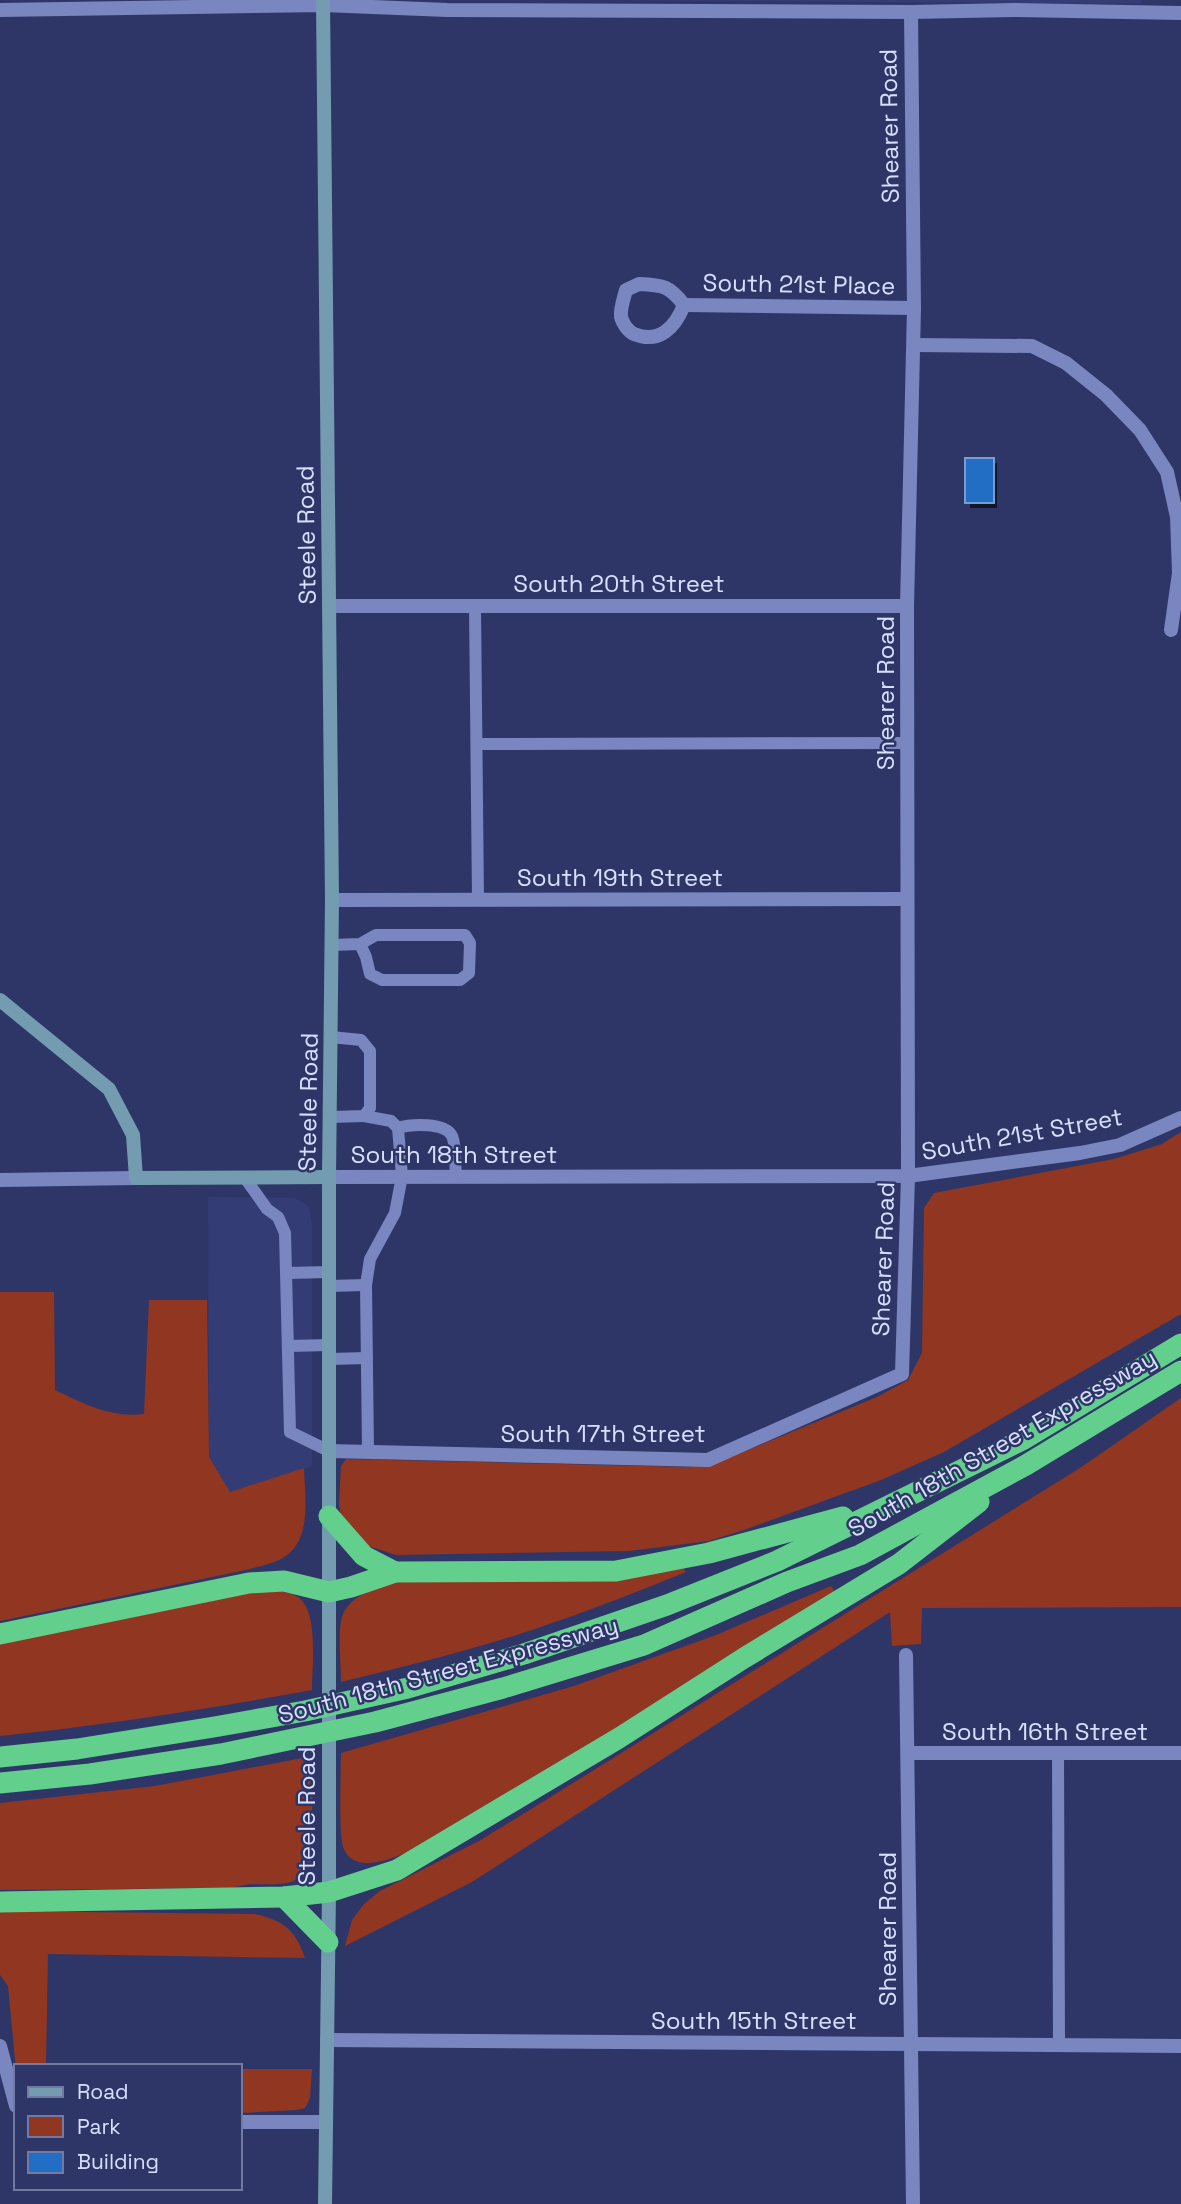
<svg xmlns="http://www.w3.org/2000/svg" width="1181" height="2204" font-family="'Space Grotesk',sans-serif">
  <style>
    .built { fill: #343c75 }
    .green { fill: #913621 }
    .building { fill: #226ec4; stroke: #769ed0; stroke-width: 2; filter: url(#shadow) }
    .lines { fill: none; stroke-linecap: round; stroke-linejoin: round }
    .lane { stroke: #7a86bf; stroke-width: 12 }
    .street { stroke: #7a86bf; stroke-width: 14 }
    .secondary { stroke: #739cb0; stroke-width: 14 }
    .highway { stroke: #62cf8d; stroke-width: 21 }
    .labels { text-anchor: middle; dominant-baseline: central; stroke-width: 5; stroke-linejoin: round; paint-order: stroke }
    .street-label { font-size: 24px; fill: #d8e0ff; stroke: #2e3667 }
  </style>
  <defs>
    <filter id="shadow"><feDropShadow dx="6" dy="6" stdDeviation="0" flood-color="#0009"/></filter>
  </defs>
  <rect width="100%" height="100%" fill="#2e3667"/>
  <!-- built -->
  <g class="built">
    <path d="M588,0H1141V4Z"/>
    <path d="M208,1197L294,1198L304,1203L309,1207L312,1224V1466L230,1492L209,1457Z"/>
  </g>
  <!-- green -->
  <g class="green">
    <path d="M1181,1132V1314L944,1452L881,1480L747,1529L709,1541L629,1551L396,1555L365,1545L341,1516L339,1504L341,1466L346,1459L689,1467L731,1457L877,1397L908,1380L922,1353L924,1208L934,1193L1114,1159L1162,1144Z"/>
    <path d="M0,1292H54L55,1390C84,1404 112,1418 144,1414L149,1300H207L209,1457L230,1492L304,1468C305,1499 313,1544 279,1560C269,1565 256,1567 246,1570L0,1621Z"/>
    <path d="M1181,1398V1607L922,1608L921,1644L892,1646L890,1612L472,1882L345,1946L352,1920L364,1904L380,1891L479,1841L520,1816L1080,1468Z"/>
    <path d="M683,1568L686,1572C620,1599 555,1624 487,1644C439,1658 390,1670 341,1682C341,1663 338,1640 341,1621C346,1591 390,1584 414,1579Z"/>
    <path d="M831,1586L836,1594L454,1828C433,1839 359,1886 344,1849C338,1836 341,1771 341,1753L574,1686L716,1635Z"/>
    <path d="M260,1591C272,1591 287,1590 298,1597C319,1611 312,1667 312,1690C208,1709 105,1725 0,1736V1644Z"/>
    <path d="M313,1756L311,1864C298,1888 278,1884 254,1884C247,1884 239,1886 231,1888L0,1890V1803L155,1786Z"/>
    <path d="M0,1911L255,1914C284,1921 295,1929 305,1958L48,1954L46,2066H16V2070L8,1986L0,1975Z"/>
    <path d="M240,2069H312L310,2098L305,2108L296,2110L240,2113Z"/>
  </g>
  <!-- building -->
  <rect class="building" x="965" y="458" width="29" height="45"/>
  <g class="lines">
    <!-- lane -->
    <g class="lane">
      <path d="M475,606L478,900"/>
      <path d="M477,744L907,743"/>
      <path d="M332,945L360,944L376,935H465L470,943L469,973L460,980H382L370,974L366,957L360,944"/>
      <path d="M364,1116L391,1121L398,1128C411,1124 445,1122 452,1136C456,1144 455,1167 456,1176"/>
      <path d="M331,1117L364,1116L370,1108V1051L361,1040L331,1037"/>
      <path d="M245,1178L267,1209L278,1217L285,1233L290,1432L329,1451"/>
      <path d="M287,1273L329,1272"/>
      <path d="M329,1286L366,1285"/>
      <path d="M289,1346L329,1345"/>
      <path d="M329,1359L367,1358"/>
      <path d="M368,1451L366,1285L370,1259L395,1213L402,1176L398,1128"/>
      <path d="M1058,1753L1059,2046"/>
    </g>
    <!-- street -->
    <g class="street">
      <path d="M0,10L323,5L447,10L911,12L1014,10L1181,13"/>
      <path d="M639,284C663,285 670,286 684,305C675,328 659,344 634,334C628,331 623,324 621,317C620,308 624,298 626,290Z"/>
      <path d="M684,305L914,308"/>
      <path d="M914,345L1032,346L1066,363L1106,395L1140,430L1167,472L1177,517L1179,573L1171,630"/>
      <path d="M330,606H907"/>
      <path d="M332,900L907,899"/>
      <path d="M329,1177L908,1176L1080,1153L1120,1145L1181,1118"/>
      <path d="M0,1180L136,1178"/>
      <path d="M329,1451L708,1460L902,1374L908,1176L907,606L914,308L911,12"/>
      <path d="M906,1655L913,2204"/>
      <path d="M908,1753H1181"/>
      <path d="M327,2040L1181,2046"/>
      <path d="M0,2046L16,2106"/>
      <path d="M240,2122H326"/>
    </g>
    <!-- secondary -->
    <g class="secondary">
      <path d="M323,0L332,900L329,1177V1892L325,2204"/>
      <path d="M0,1000L109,1089L133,1135L136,1178L329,1177"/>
    </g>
    <!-- highway -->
    <g class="highway">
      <path d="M329,1516L364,1556L395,1572"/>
      <path d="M0,1634L249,1583L284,1581L329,1592L351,1587L395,1572L616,1571L709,1553L843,1517"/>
      <path d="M0,1757L77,1749L214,1727L305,1711L408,1688L524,1654L667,1605L777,1561L1024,1439L1181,1344"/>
      <path d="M0,1783L90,1774L221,1754L375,1722L503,1688L644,1645L787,1582L860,1555L1026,1465L1181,1371"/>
      <path d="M284,1897L328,1942"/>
      <path d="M0,1902L284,1897L329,1892L397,1870L619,1738L744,1658L899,1564L979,1502"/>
    </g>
  </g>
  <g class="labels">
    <!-- street labels -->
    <g class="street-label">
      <text transform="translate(889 126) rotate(-91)">Shearer Road</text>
      <text transform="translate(799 284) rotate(1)">South 21st Place</text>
      <text transform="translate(306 535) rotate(-91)">Steele Road</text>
      <text x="619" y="583">South 20th Street</text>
      <text transform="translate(885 693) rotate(-90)">Shearer Road</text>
      <text x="620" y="877">South 19th Street</text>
      <text transform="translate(308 1102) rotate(-89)">Steele Road</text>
      <text transform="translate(1022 1134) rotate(-10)">South 21st Street</text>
      <text x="454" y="1154">South 18th Street</text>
      <text transform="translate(883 1259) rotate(-88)">Shearer Road</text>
      <text x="603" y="1433">South 17th Street</text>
      <text transform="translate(1002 1443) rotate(-30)">South 18th Street Expressway</text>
      <text transform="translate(448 1670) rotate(-15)">South 18th Street Expressway</text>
      <text x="1045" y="1731">South 16th Street</text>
      <text transform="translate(306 1816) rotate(-90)">Steele Road</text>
      <text transform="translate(887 1929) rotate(-90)">Shearer Road</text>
      <text x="754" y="2020">South 15th Street</text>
    </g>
  </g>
  <!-- legend -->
  <rect x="14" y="2064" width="228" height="126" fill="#2e3667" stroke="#727aa4" stroke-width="2"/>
  <rect x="28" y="2087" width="35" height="10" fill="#739cb0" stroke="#727aa4" stroke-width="2"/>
  <text x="77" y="2099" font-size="21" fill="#d8e0ff">Road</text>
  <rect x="28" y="2116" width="35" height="21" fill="#913621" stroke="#727aa4" stroke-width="2"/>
  <text x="77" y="2134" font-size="21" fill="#d8e0ff">Park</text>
  <rect x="28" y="2152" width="35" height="21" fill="#226ec4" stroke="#727aa4" stroke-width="2"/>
  <text x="77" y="2169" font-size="21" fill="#d8e0ff">Building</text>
</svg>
